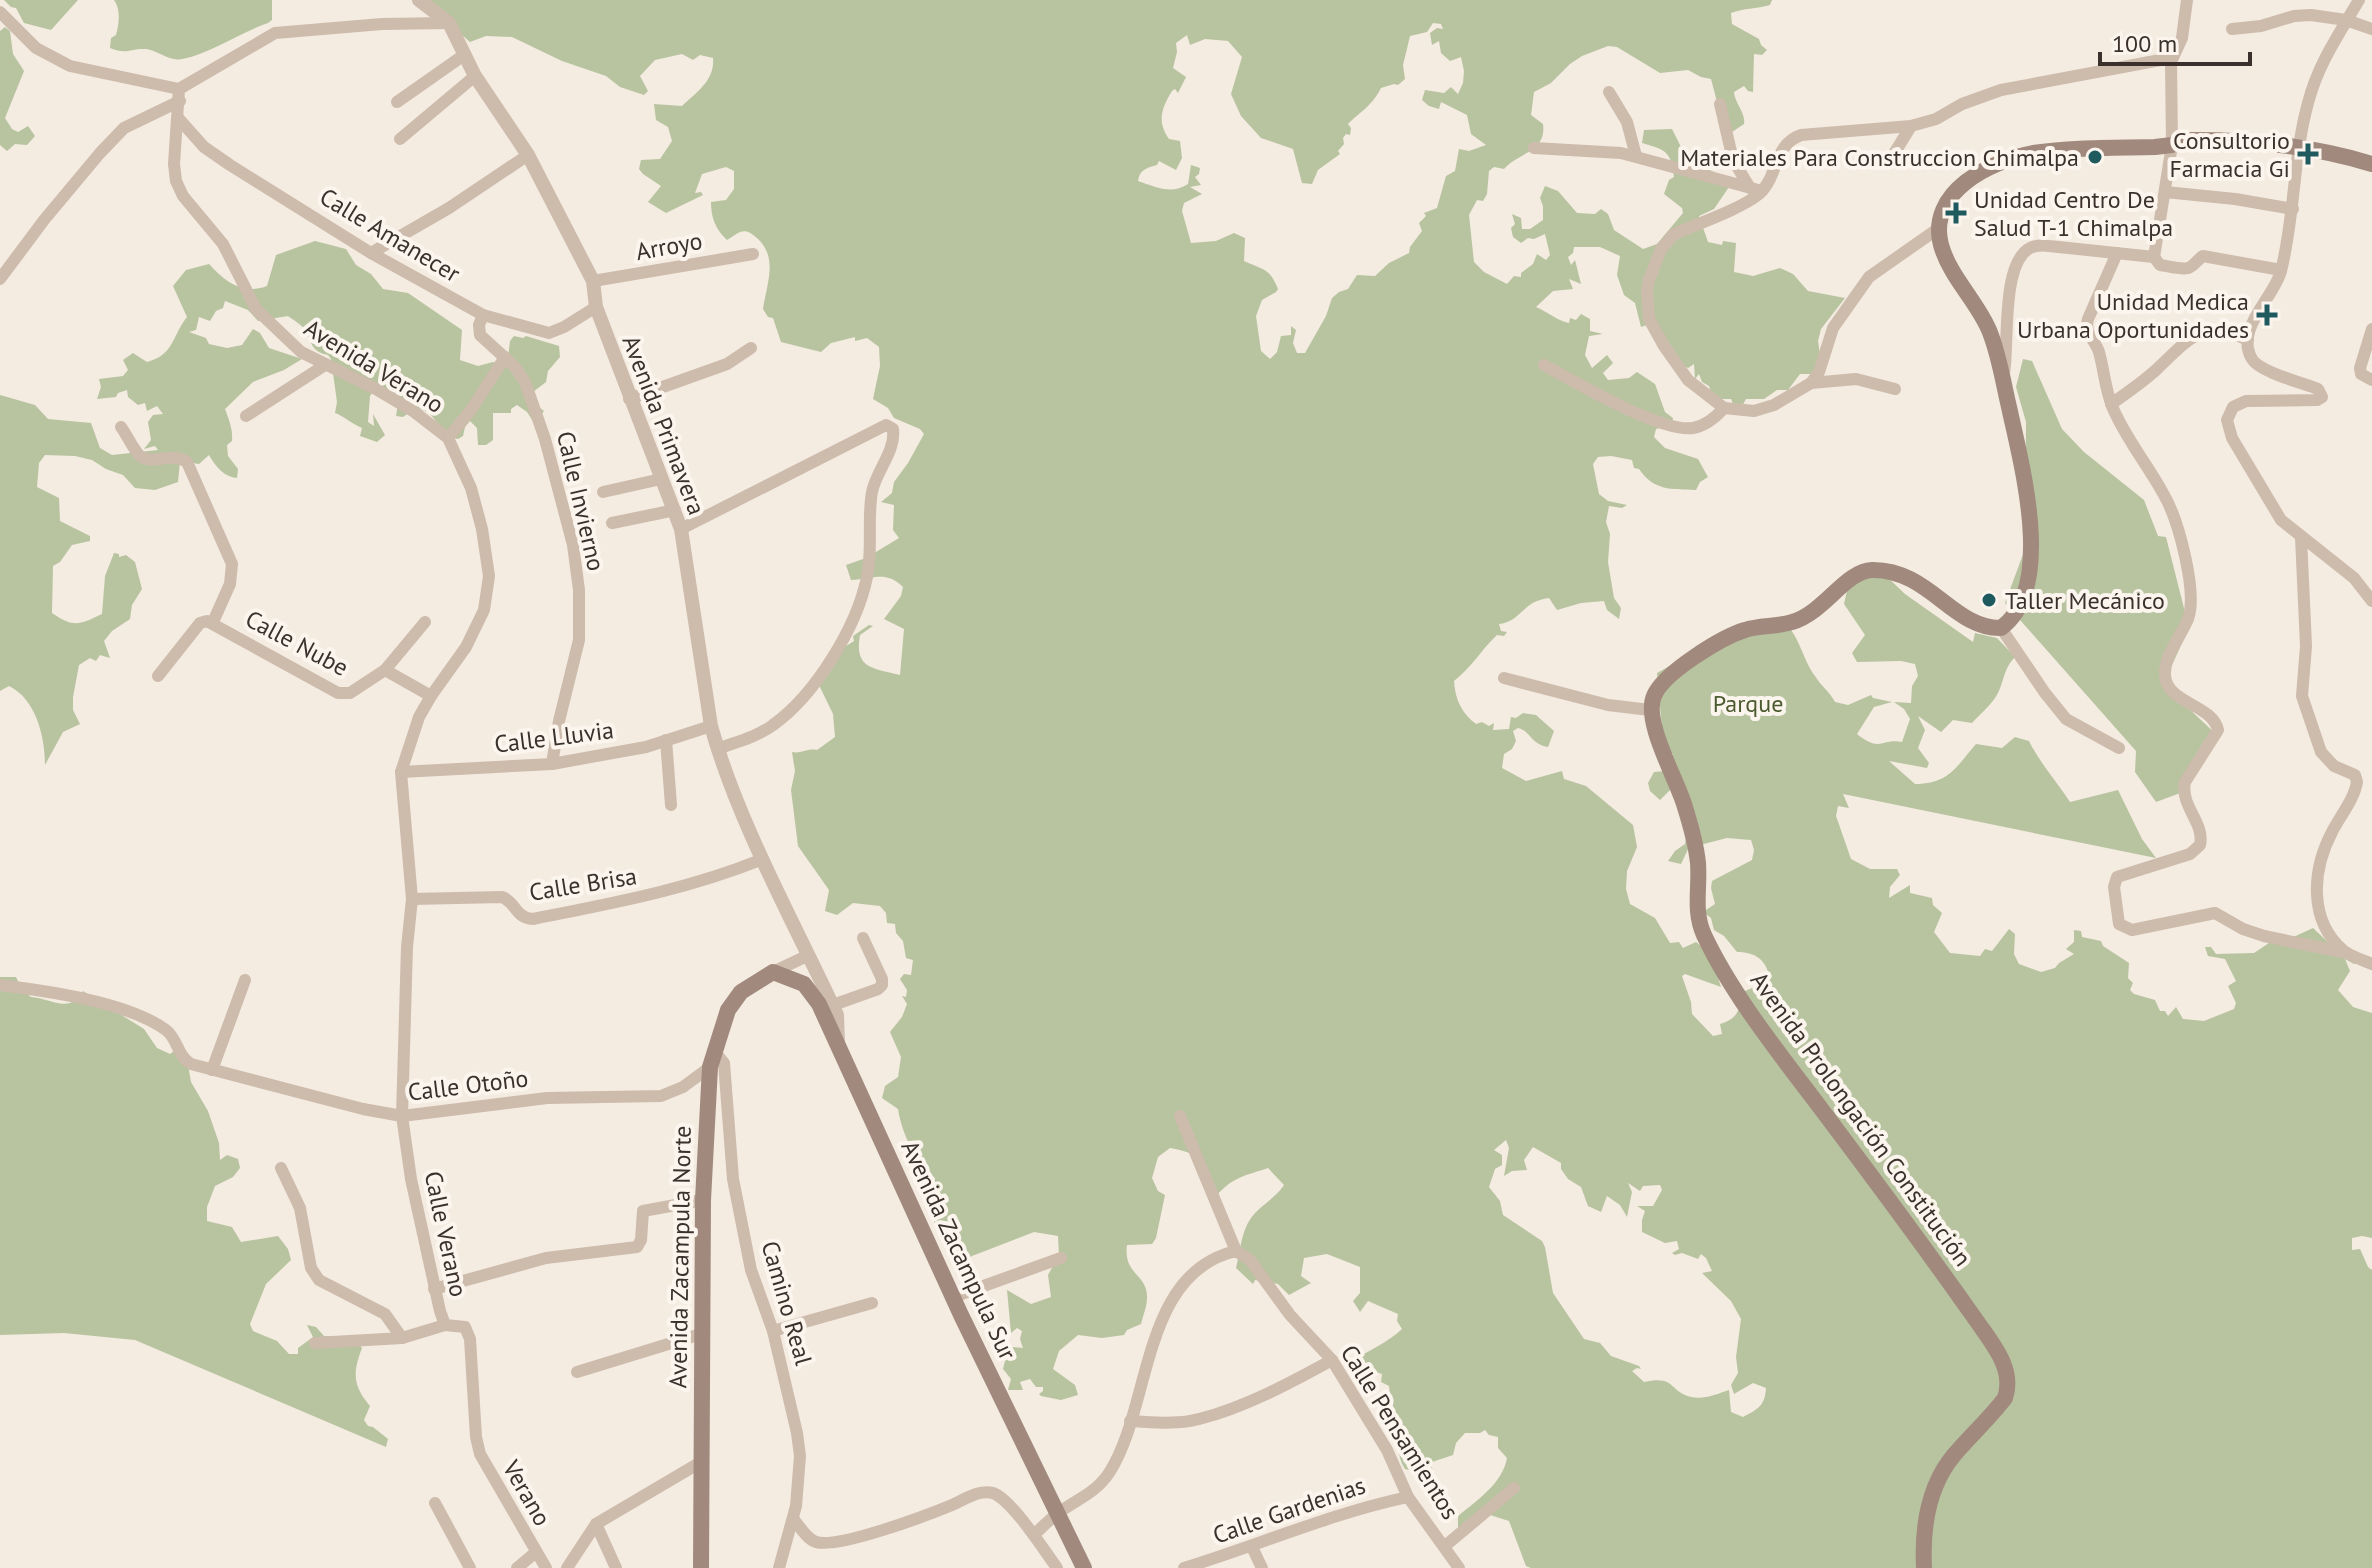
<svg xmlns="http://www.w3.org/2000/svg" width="2372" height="1568" font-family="'PT Sans',sans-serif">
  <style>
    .green { fill: #b8c4a0; fill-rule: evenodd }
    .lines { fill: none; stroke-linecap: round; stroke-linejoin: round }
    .minor { stroke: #cdbbac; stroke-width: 12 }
    .tertiary { stroke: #cdbbac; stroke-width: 14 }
    .secondary { stroke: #a18a7d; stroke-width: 16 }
    .poi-dot { fill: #1f5a5e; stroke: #fbf5ee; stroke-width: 3 }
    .labels { text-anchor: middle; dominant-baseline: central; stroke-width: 8; stroke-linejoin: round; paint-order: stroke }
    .poi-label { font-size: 24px; fill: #3b302b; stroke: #fbf5ee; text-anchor: end }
    .street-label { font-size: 24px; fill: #3b302b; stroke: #fbf5ee }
    .park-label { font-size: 24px; fill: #4a5a2e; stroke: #fbf5ee }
  </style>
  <rect width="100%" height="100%" fill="#f4ebe1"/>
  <!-- green -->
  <g class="green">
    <path d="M4,0H78L51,30L24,23L16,8L11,7Z"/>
    <path d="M114,0H272V20L268,23C239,33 210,54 182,59C170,62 157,50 146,49C130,48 127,55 110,48L111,38L116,35C119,24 121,9 114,0Z"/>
    <path d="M422,0H1772L1770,5C1756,9 1744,8 1731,13L1732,24L1759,39L1761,45L1767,50L1762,55L1754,54L1753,92L1748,91L1744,86L1734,92C1735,104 1746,113 1744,124L1726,136L1711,79L1701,77L1688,70L1660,73L1617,47L1608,46L1582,56L1570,64L1551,83L1534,92L1531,115L1543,124C1547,152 1517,153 1504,169L1494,167L1489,171L1487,194L1483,201L1477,200L1469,215L1474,262L1484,272L1507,284L1514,276L1521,277V273L1533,264L1537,254L1546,260L1550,255L1545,234L1534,239L1528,238L1521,243L1513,237L1511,228L1515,224L1512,214L1521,218L1522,229H1530L1543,220V206L1540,198L1545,186L1558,191L1577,213L1595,214L1601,209L1608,214L1614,230L1643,249L1657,244L1683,213L1682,208L1664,194L1669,180L1674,177C1671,151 1666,150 1642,143L1644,130L1672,129L1682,149L1691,153L1699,165L1716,173L1729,187L1714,209L1699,216L1708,242L1722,245L1723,241L1736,243L1734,272L1753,276L1780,268L1793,274L1808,291L1845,298L1821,329L1818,341L1822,369L1812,374H1800L1788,390H1777L1764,399H1746L1740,410L1734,406L1731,399H1713L1709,386L1702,382L1699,374L1695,379L1694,364L1688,368L1666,357L1650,324L1641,327L1635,303L1624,295L1617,275L1620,256L1600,247H1574L1573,253L1568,257L1571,265L1575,260L1581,284L1569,279L1573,289L1553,291L1536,307C1548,312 1556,320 1569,323L1570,318L1576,320L1581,314L1590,319V331L1603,334L1589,336L1585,355L1592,368L1607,355L1613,363L1603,373L1608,380L1629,378L1637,372L1655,384L1665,412L1673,418L1672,425L1656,429L1654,437L1665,448L1698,459L1708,477L1700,482L1696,490C1671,489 1654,491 1639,469L1634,468L1632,460L1611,456L1598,457L1593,464L1599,494L1608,501L1627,505L1622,508L1609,506L1606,522L1610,534L1608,562L1614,598L1621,608L1619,619L1607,610L1604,601L1581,603L1557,610L1549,598C1522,601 1522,621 1499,624L1501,631L1507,632L1504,636L1497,635C1480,651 1473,666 1454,681C1455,699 1462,714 1476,724L1482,722L1489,726L1494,723L1493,730L1509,729L1511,717L1516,718L1523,713L1536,715L1554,731L1548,747C1530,744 1531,731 1518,728L1513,731L1516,741L1512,749L1504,754L1502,768L1526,781L1562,771L1564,779L1586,786L1633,825L1637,847L1627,871L1626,889L1630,904L1655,918L1670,943L1679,942L1683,948L1696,942L1710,953L1721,987L1685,974L1682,976L1691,1002L1692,1014L1713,1036L1722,1034L1720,1024C1738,1019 1740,1009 1743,992L1768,981L1769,975C1765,958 1753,952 1737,952L1724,936L1714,930L1711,918L1703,912L1715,904L1711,888L1712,881L1752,860L1754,850L1751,840L1727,838L1696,846L1690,845L1681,864L1668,861L1675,851L1685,844L1689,822L1673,787L1660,800L1650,791L1648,783L1654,772L1667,771L1673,754L1664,751L1657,673L1745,624H1786C1800,638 1803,660 1815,676C1821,686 1830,692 1835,702L1848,705L1871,695L1873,698L1892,702L1874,707L1857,734C1880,753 1882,738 1902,742L1910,719L1904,709L1894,702L1911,703L1912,686L1918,676L1915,664L1901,661L1857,662L1852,653L1865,635L1844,604L1850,577L1884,574L1905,594L1973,642L1975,633L1997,638L2015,657C2002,670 2004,686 1995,698C1989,707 1979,715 1972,723L1953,720L1941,732L1918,716L1925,730L1918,748L1929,763L1927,768L1889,761L1915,784C1949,784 1956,767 1976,744L2002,748L2015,737L2029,741C2039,762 2057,782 2070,802L2118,790L2142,839L2156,858L1843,794L1849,808L1838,806L1836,816L1851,859L1870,869H1897L1900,875L1890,887L1889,898L1910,885V893L1932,898L1933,905L1942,913L1934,932L1950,953L1980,956L1985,949L1992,951L2009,929L2015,934L2014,954L2019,964L2041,972L2055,968L2059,963L2074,954L2066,949L2074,942V930L2081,931L2082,937L2101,941L2103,946L2129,963L2128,978L2133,983L2130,990L2134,994L2155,1000L2160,1011H2165L2168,1016L2176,1007L2183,1019L2204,1021L2234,1009L2236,1003L2228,986L2236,981L2225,959L2208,956L2205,947H2211L2216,954L2254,953L2272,941L2289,939L2313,928L2331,945L2359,962L2354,964L2345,959L2350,971L2338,990L2353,1007L2372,1013V1238L2362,1236L2352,1238V1250L2360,1249L2368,1267L2372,1270V1568H1531L1526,1566L1509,1521L1487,1514L1458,1531V1516C1476,1501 1503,1483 1507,1458L1498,1448V1437L1489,1435L1485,1430L1480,1433H1465L1456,1443L1453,1455L1429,1463L1433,1470L1426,1468L1421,1462L1409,1470L1405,1469C1397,1457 1397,1440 1400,1427L1396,1422L1384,1427L1392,1418L1393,1400L1385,1402L1390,1395L1389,1386L1381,1382L1382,1374L1361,1367L1353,1360C1370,1350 1387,1343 1402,1329L1397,1321L1398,1314L1368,1301L1360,1312L1353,1301L1360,1293V1267L1327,1254L1304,1258L1301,1276L1311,1283L1289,1295L1278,1284L1255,1280L1253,1284L1236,1268C1240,1252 1241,1232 1251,1218C1260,1205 1275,1199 1284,1185L1268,1168C1245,1176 1234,1176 1216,1196L1209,1194C1210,1163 1203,1154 1170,1148L1158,1157L1152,1178L1158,1191L1165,1195L1156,1238L1152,1244L1127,1245C1123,1275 1148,1274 1147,1298C1147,1306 1143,1316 1141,1324L1127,1330L1124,1335L1102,1338L1078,1335L1059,1351L1053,1369L1075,1385L1078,1395L1061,1400L1041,1396L1039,1394L1043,1391V1387H1036L1030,1379L1020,1382L1023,1390H1008L1011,1379L1003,1369L1005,1361L1015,1355L1012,1347L1023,1348L1020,1339L1022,1331L1017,1328L1011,1333L1007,1290L1031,1304L1051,1297L1048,1275L1059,1255L1058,1236L1034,1232L972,1256L965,1261L950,1258C950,1243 949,1236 935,1228C932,1212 932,1194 935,1178C915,1161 902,1134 898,1109L882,1098L885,1086L898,1077L901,1057L890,1032L902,1017L907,1004L902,996L906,997L907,990L900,979L904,974L911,975L913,960L906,958L903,941L896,933L895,924L887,923L886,913L880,906L853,903L837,915L825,911L829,890L798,846L791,790L795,771L792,752C801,754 807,748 817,750L835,737L833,714L818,683L832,655L854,641L853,636L869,625L873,626L860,635C854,669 873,668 900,675L904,629L884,619L901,596L903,587C886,570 873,579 851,580L846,565L866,558L899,538L893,530L894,505L881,502L892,493L894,482L908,463L924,434L920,429L894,418L888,408L873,399L880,366L879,347L867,338L855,341V337L831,343L821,352L781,342L773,318L768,317L763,309C767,283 778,258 758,239C745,227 742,230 727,240C715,229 711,217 711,202L726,200L734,189V171L726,167L702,174L695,193L701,192L703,195L666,213L648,202L661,186L643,174L639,169L641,160L660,159L672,141L668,127L656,120L654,104L682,106C697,92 715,80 713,58L700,55L693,60L682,54L655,60L640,76L648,91L644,95L620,87L606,76L562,61L512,37L486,36L470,42ZM1433,23L1441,24L1443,29L1437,28L1430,33L1432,45L1439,41L1441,53L1450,61L1461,57L1464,71L1463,83L1458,94L1451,87L1444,93L1425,90L1422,100L1429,106L1439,109L1441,102L1467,115L1471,134L1486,145L1469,151L1459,149L1455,171L1446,176L1437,208L1424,213L1426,216L1419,223L1422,231L1410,247L1409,253L1389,263L1375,276L1357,275L1348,289L1339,292L1332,298L1326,316L1305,353H1297L1293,343L1296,330L1291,326V335L1281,336L1277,352L1270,359L1261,351L1256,316L1262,300L1276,292L1278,289C1269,267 1263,270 1244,261L1245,238L1234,233L1216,241L1191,243L1182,211L1184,203L1202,194L1190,187L1201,185L1195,177L1199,174L1200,168L1191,165L1188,184C1171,195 1156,187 1138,181C1140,169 1147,168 1157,165L1159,161L1176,170L1182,158L1180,141L1169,139C1157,122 1161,109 1172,91L1175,89L1178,93L1186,77L1173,68L1177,52L1176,43L1187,35L1190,45L1205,39L1228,41L1242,57L1231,94L1241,116L1261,138L1293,149L1302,183L1312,184L1318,170L1340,154L1338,151L1344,144L1343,138L1346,134L1350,135L1351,128L1348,124C1362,110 1371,107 1381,88L1394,84L1398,85L1405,79L1403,65L1410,36L1427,32ZM1506,1140L1509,1148L1504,1176L1512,1171L1527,1170L1524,1160L1533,1147L1561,1163V1169L1568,1179L1581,1187L1588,1206L1601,1212L1607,1196L1620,1205L1627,1217L1632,1192L1628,1183L1640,1191L1643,1186L1660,1185L1662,1190L1653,1206H1637L1645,1211L1642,1220V1232L1665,1243L1677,1241L1679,1249L1672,1253L1675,1255L1682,1253L1698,1259L1701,1254L1706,1258L1712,1271L1702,1273L1731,1301L1741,1319L1736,1357L1738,1373L1731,1385L1734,1394L1753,1383L1766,1388C1765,1406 1758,1409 1743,1417L1731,1412L1729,1390C1717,1394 1704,1400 1691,1397C1667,1390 1676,1375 1644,1382L1632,1371L1637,1368L1641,1369L1639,1366L1611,1356L1600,1343L1584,1339L1553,1293L1545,1247L1542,1241L1503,1215L1500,1201L1489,1187L1495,1169L1502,1165V1155L1494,1150Z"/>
    <path d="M5,27L10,31L13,54L24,71L5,118L12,129L18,132L28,126L35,136L27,145L15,144L7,151L0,145V31Z"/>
    <path d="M315,241L346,249L356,265L371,274L383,289L408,293L462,330L460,360L478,366L493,362L499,363L508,358L510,341L514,336L523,338L526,336L559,346L560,357L548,371L546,382L533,392L534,403L544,411L539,418L533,421L527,412L517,405L511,409V413H493V440L486,445H478L477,428L470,421L465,427L463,436L458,439C441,436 440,422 428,413C425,410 420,410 416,408L403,417L396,416L399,398L375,389L370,396L368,422L374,426L373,414L385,435L377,442L360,436L362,428C352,424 342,415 335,413L337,402L331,359L328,355C311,352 312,342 305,330C301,324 293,320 288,316L258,321L248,310L225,301L223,308L216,311L210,321L199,317L196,330L189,332L206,338L209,344L227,348L242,345L253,329L260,333L269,348L302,359L284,370L253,382L225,409C229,420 233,429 232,441L227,445L228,456L238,469L237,478C224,477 215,466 209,455L199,464L180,461L178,482L155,490L135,488L123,475L106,469L92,460L75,456L45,455L39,463L37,487L59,498L60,521L90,536V541L72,545L60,562L53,566L52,613C74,628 79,625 102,614L105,576L114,553L119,554V557L126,555L135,562L142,589L132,605L130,619L112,631L104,641L110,658L100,655L96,661L90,658L79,665L73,697V710L80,724L63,732L45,765C45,737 36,699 9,686L0,691V395L35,405L48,419L91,423L100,448L112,455L158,450L155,446L144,449L151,440L148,422L153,415L163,414L157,406L147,411L145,403L138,405L128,397L127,390L118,393L116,397L97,399L101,387L99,379L123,376L128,370L123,360L133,353L147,362C174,355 172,336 187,317L173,286L186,270L209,264C225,282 243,295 267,286L276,255Z"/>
    <path d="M2023,359L2032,361L2062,429L2084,452L2144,500L2158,536L2166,537L2189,628L2167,676L2171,692L2217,735L2183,792L2156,802L2135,772L2136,751L2005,603L2025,549L2026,422L2016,387Z"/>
    <path d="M0,977H16L22,990L31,997C50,998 70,1015 83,991L144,1029L157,1048L170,1054L178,1048L188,1065L191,1082L208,1111L219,1143L220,1160L227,1155L238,1159L240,1168L233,1177L215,1186L207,1207V1221L232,1227L241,1242L278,1236L288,1249L291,1260L266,1284L250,1324L253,1331L277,1341L289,1354H298V1348L313,1337L307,1325L316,1327L324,1336L353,1338L362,1348C353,1372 352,1385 370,1406L364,1420L368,1426L373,1427L388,1439L386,1447L135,1340L64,1333L0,1335Z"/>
  </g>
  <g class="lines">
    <!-- minor -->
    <g class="minor">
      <path d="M2359,0C2339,34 2318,64 2308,103C2293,157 2295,216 2281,271C2274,298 2234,329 2252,359C2259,372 2303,383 2318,389L2322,397L2317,400L2246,401L2233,407L2227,420L2232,438L2281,520L2354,578L2372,601"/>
      <path d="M0,12L36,48L70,66L179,89"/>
      <path d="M2232,29L2261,26L2294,16L2311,15L2346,20L2372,29"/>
      <path d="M179,89L174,164L176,181L183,196L223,244L256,309L301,352L376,389L413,411L448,438L471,488L482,529L489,576L484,610L466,647L431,696L419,717L401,772L412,899L407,947L402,1116L411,1179L440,1311L445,1325L465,1327L470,1339L476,1437L480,1454L546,1568"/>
      <path d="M179,89L275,33L382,24L449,23"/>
      <path d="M1609,92L1627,122L1636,156"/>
      <path d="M397,102L464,55"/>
      <path d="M1720,104L1733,160L1750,188"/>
      <path d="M179,119L204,147L230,165L371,253L483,315L549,333L564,327L596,307"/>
      <path d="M400,139L475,76"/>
      <path d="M1534,148L1621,153L1762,191"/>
      <path d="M1889,162L1911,126"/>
      <path d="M2165,192L2235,199L2293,209"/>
      <path d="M1939,228L1869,277L1833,328L1819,372L1811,383L1774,405L1754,411L1724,408L1688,380L1664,346L1649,319L1647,291L1649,280L1661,249L1674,234C1697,224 1741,209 1759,194C1779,176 1773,145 1801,135L1911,126L1936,119L1962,104L2001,90L2171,58"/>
      <path d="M371,253L449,208L528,155"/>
      <path d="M2117,253L2088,319C2084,333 2095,340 2099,352C2104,370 2105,388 2112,406C2125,438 2148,465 2164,495C2178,519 2198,592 2188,619C2181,637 2160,660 2166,681C2173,704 2213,706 2218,730L2185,782C2180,807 2205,822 2200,845L2190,854L2117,877L2114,887L2119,924L2132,930L2215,913L2243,929L2264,936L2347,953"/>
      <path d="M2154,257L2172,145L2171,62L2182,38L2187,0"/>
      <path d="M2154,257L2160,265C2168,266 2181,270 2188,268C2193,267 2198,259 2203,256L2281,270"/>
      <path d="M0,279L44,220L100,153L124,128L180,101"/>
      <path d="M593,281L753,254"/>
      <path d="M483,315L479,325L480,335L515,367L525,382L545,439L573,545L579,590V640L559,721L552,764"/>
      <path d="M2372,329L2360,368L2361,374L2372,380"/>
      <path d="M1544,365C1575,382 1661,433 1693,428C1705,426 1716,417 1724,408"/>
      <path d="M2004,373C2009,345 2001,263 2030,248C2036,245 2042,245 2049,246L2154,257"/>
      <path d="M1811,383L1856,379L1895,389"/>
      <path d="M629,399L727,364L751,348"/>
      <path d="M2111,404C2127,393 2143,382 2157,369C2188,340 2202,318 2248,340"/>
      <path d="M246,416L325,365"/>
      <path d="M121,427C127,435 133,449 140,456C153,466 170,451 187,462L232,564L230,584L213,622"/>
      <path d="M448,438L471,410L505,357"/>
      <path d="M603,492L661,479"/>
      <path d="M612,523L675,510"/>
      <path d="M681,529L886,425L893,429C896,451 876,471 872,492C867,520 873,549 867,577C857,627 815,695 773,725C757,737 736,742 717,749"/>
      <path d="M2301,537L2306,646L2302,696L2321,752L2334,766L2355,775L2357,782C2354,800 2340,816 2332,832C2312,870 2308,921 2344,951C2352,957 2363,960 2372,964"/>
      <path d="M2001,628L2045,693L2066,719L2119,748"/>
      <path d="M385,670L425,622"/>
      <path d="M158,676L200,623L207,621L338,693H350L385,670L431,696"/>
      <path d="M1504,678L1608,705L1650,710"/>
      <path d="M666,740L671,805"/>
      <path d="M401,772L552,764L646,747L711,726"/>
      <path d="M412,899L502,897C516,902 515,918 533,919C613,903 686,890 763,859"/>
      <path d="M773,972L809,955"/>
      <path d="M0,985C47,991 128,1002 166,1030C178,1039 177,1056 191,1064L363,1109L402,1116L547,1098L661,1096L683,1087L710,1067"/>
      <path d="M833,1005L878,989L882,985V979L863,938"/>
      <path d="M714,1051L724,1063L733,1179L751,1270L773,1331L797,1433L800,1456L796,1506L779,1568"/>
      <path d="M212,1070L245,980"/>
      <path d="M1180,1116L1236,1251"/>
      <path d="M281,1168L300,1208L311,1268L319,1280L385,1314L402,1338"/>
      <path d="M434,1289L546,1258L637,1247L641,1240L643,1211L703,1200"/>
      <path d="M953,1297L1061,1258"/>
      <path d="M773,1331L872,1303"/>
      <path d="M315,1343L402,1338L445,1325"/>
      <path d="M577,1372L701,1334"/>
      <path d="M1130,1421C1153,1422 1177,1425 1199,1419C1244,1408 1292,1382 1332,1360"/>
      <path d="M435,1503L470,1568"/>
      <path d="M794,1520C800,1527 807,1539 816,1542C838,1549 928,1515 952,1505C964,1500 979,1489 993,1493C1012,1500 1044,1550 1057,1568"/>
      <path d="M596,1524L616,1568"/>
      <path d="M1034,1535C1041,1528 1049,1520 1057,1514C1075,1500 1095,1494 1109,1473C1152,1407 1140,1273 1236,1251L1250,1260L1290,1315L1332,1360L1387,1450L1408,1497L1459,1568"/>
      <path d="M1445,1546L1514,1488"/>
      <path d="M1252,1547L1262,1568"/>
      <path d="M517,1568L536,1552"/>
      <path d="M567,1568L596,1524L701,1462"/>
      <path d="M1184,1568C1259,1545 1332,1513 1408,1497"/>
    </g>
    <!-- tertiary -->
    <path class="tertiary" d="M419,0L449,23L475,76L528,155L593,281L596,307L681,529L711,726C738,823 795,924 837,1015L838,1044"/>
    <!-- secondary -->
    <g class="secondary">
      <path d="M701,1568L703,1200L710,1067L728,1010L741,992L773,972L804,984L819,1004L961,1315L1084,1568"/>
      <path d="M1924,1568C1922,1528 1928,1486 1954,1455C1971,1435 1990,1418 2005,1398C2015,1369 1992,1343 1976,1320C1926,1249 1874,1179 1822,1110C1782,1057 1732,995 1704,935C1693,911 1700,888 1698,863C1696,843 1690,823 1684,804C1676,778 1643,721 1654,696C1663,673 1722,637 1745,630C1760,625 1777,627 1792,622C1824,613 1845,571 1872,570C1929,569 1953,629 2001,628C2056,588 2021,463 2009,407C2003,382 1999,354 1989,330C1976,300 1950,277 1941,245C1927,192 1990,161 2033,153C2073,147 2115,148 2155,147L2172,145L2181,140C2246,139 2310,145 2372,164"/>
    </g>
  </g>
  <!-- markers -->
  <g class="poi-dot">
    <path d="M2304 142h8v8h8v8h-8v8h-8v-8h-8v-8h8z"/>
    <circle cx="2095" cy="157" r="8"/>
    <path d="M1952 201h8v8h8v8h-8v8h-8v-8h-8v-8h8z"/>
    <path d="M2263 303h8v8h8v8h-8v8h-8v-8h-8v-8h8z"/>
    <circle cx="1989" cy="600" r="8"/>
  </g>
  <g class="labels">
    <!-- poi labels -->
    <g class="poi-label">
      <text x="2290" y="140">Consultorio<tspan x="2290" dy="28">Farmacia Gi</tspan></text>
      <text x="2079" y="157">Materiales Para Construccion Chimalpa</text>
      <text x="1974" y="199" text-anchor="start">Unidad Centro De<tspan x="1974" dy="28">Salud T-1 Chimalpa</tspan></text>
      <text x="2249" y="301">Unidad Medica<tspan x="2249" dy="28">Urbana Oportunidades</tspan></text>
      <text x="2005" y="600" text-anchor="start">Taller Mecánico</text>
    </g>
    <!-- street labels -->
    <g class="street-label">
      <text transform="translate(390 235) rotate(31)">Calle Amanecer</text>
      <text transform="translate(669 246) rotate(-10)">Arroyo</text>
      <text transform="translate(374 366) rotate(31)">Avenida Verano</text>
      <text transform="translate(664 425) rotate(69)">Avenida Primavera</text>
      <text transform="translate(581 501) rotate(77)">Calle Invierno</text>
      <text transform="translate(297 643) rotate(28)">Calle Nube</text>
      <text transform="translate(554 737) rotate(-7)">Calle Lluvia</text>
      <text transform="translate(583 884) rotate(-9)">Calle Brisa</text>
      <text transform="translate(468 1085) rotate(-7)">Calle Otoño</text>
      <text transform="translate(1861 1119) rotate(54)">Avenida Prolongación Constitución</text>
      <text transform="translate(446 1234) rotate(78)">Calle Verano</text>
      <text transform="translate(959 1250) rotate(65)">Avenida Zacampula Sur</text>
      <text transform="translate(680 1257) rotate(-89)">Avenida Zacampula Norte</text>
      <text transform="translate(787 1303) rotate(74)">Camino Real</text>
      <text transform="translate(1400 1432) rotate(58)">Calle Pensamientos</text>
      <text transform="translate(527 1493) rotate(60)">Verano</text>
      <text transform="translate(1289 1510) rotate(-19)">Calle Gardenias</text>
    </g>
    <!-- park labels -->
    <g class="park-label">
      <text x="1748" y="703">Parque</text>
    </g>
  </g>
  <!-- scale -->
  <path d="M2100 52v12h150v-12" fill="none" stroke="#3b302b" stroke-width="4"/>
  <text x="2112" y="52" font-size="24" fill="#3b302b" stroke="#fbf5ee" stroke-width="6" paint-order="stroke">100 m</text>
</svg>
